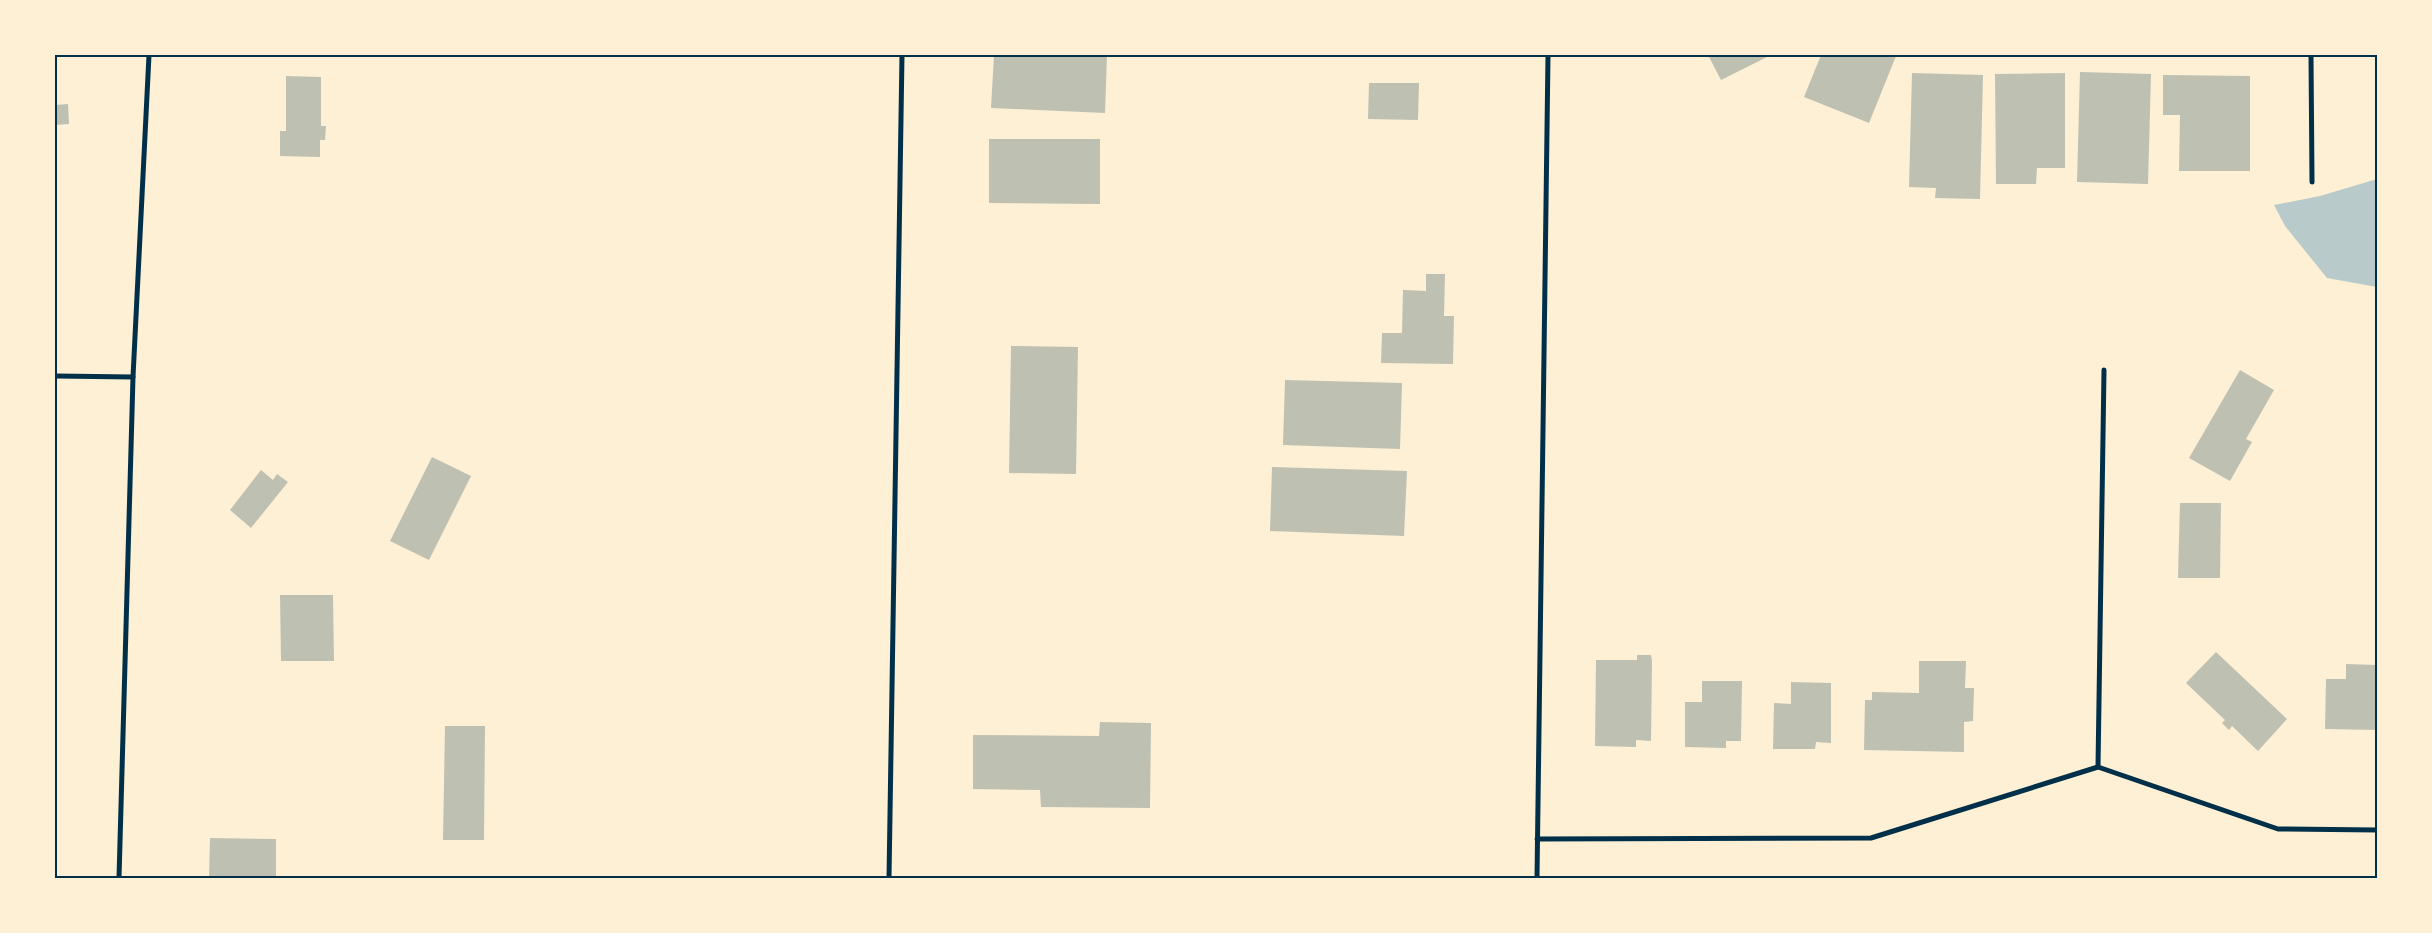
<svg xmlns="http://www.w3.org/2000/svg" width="2432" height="933" font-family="'IBM Plex Sans',sans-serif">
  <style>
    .green { fill: #b9caca }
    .building { fill: #bec0b2 }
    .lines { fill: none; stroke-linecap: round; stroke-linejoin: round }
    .minor { stroke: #003049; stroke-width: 5 }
    .neatline { fill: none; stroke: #003049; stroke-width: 2 }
  </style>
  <rect width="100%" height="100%" fill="#fdf0d5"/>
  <!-- green -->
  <path class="green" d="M2377,179V287L2327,278L2285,226L2274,205L2320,196Z"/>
  <!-- building -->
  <g class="building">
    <path d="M994,55H1107L1105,113L991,108Z"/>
    <path d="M1708,55H1771L1721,80Z"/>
    <path d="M1821,55L1896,56L1869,123L1804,97Z"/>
    <path d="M2080,72L2151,74L2148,184L2077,182Z"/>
    <path d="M1912,73L1983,75L1980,199L1935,198L1936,188L1909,187Z"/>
    <path d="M2065,73V168H2037L2036,184H1996L1995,74Z"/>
    <path d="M2163,75L2250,76V171H2179L2180,115H2163Z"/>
    <path d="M286,76L321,77V126H326L325,140H320V157L280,156V131H286Z"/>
    <path d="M1369,83H1419L1418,120L1368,119Z"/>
    <path d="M68,104L69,124L55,125V105Z"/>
    <path d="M989,139H1100V204L989,203Z"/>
    <path d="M1426,274H1445L1444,316H1454L1453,364L1381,363L1382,333H1402L1403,290L1426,291Z"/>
    <path d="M1011,346L1078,347L1076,474L1009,473Z"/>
    <path d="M2240,370L2274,390L2246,439L2252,442L2230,481L2189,458Z"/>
    <path d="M1285,380L1402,383L1400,449L1283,445Z"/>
    <path d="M432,457L471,476L429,560L390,541Z"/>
    <path d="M1272,467L1407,471L1404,536L1270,531Z"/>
    <path d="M261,470L273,480L277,474L288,482L251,528L230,510Z"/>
    <path d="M2180,503H2221L2220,578H2178Z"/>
    <path d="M280,595H333L334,661H281Z"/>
    <path d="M2216,652L2287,719L2258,751L2232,726L2229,730L2222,723L2225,720L2186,683Z"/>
    <path d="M1637,655H1651L1652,661L1651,741L1636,740V747L1595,746L1596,660H1637Z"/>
    <path d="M1919,661H1966L1965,688H1974L1973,721L1964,722V752L1864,750L1865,700H1872V692L1919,693Z"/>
    <path d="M2346,664L2377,665V730L2325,729L2326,679H2346Z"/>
    <path d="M1702,681H1742L1741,741H1726V748L1685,747V702H1702Z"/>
    <path d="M1791,682L1831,683V743L1816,742L1815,749H1773L1774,703L1791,704Z"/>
    <path d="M1100,722L1151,723L1150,808L1041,807L1040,790L973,789V735L1099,736Z"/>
    <path d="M445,726H485L484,840H443Z"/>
    <path d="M210,838L276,839V878H209Z"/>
  </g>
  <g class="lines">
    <!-- minor -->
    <g class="minor">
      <path d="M2311,55L2312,182"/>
      <path d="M55,376L133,377"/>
      <path d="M2098,767L2104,370"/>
      <path d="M1537,839L1871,838L2098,767L2278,829L2377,830"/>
      <path d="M119,878L133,377L149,55"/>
      <path d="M889,878L902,55"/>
      <path d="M1537,878L1548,55"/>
    </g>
  </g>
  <!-- border -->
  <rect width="2432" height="933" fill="none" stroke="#fdf0d5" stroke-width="112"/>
  <rect x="56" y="56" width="2320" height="821" class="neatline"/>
</svg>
